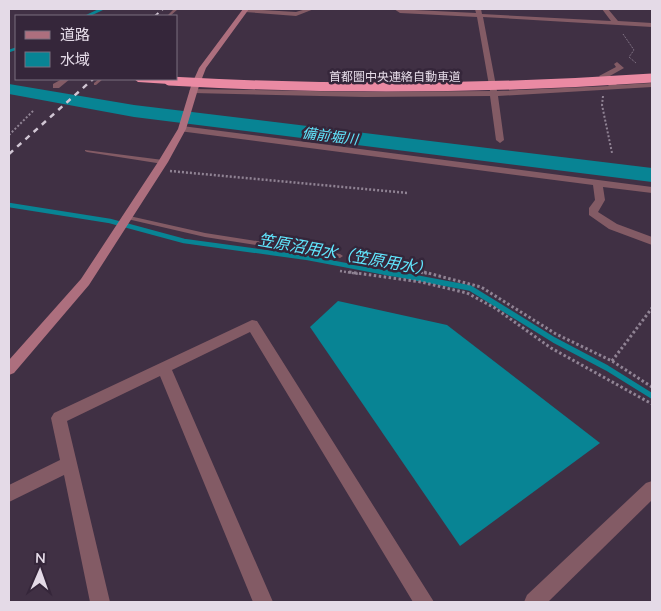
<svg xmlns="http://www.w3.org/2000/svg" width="661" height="611" font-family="Mulish,'Noto Sans JP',sans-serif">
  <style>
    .water { fill: #088494 }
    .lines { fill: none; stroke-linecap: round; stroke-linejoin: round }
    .stream-far2 { stroke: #088494; stroke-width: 2.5 }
    .stream-far1 { stroke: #088494; stroke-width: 4.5 }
    .stream { stroke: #088494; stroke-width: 5.5 }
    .river { fill: #088494; fill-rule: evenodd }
    .path-far3 { stroke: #908394; stroke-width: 1; stroke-dasharray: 1 1; stroke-linecap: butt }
    .path-far2 { stroke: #908394; stroke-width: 2; stroke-dasharray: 2 2; stroke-linecap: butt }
    .path-far1 { stroke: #908394; stroke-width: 2.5; stroke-dasharray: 2 2; stroke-linecap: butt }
    .path { stroke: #908394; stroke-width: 3; stroke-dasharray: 2.5 2.5; stroke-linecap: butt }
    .lane { fill: #835b65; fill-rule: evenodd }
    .street { fill: #835b65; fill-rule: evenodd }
    .secondary { fill: #ad6f7e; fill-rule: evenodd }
    .highway { fill: #ea8aa3; fill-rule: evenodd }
    .rail-far1 { stroke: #d1c6d4; stroke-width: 2; stroke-dasharray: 4.5 4.5; stroke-linecap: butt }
    .rail { stroke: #d1c6d4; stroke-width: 2.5; stroke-dasharray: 5.5 5.5; stroke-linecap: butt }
    .highway-bridge { stroke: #ea8aa3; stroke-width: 9 }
    .labels { text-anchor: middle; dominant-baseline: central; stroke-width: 5; stroke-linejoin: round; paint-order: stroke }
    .far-street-label { font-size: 12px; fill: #e4dae7; stroke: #35263a }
    .far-water-label { font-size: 14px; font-style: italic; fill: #61e7fe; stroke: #35263a }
    .water-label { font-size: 16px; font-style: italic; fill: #61e7fe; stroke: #35263a }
  </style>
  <rect width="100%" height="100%" fill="#403044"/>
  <!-- water -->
  <path class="water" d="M338,301L447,325L600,443L460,546L310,327Z"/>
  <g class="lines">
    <!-- stream-far2 -->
    <g class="stream-far2">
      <path d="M87,16L102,9"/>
      <path d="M9,51L15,49"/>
    </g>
    <!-- stream-far1 -->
    <path class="stream-far1" d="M9,205L110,221L184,241L308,258L392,274"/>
    <!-- stream -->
    <path class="stream" d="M385,272L470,288L554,340L607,368L652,396"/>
    <!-- river -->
    <path class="river" d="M9,84L134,105L652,168V182L134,117L9,94Z"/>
    <!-- path-far3 -->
    <path class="path-far3" d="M623,34L634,50L629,57L636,63"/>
    <!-- path-far2 -->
    <g class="path-far2">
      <path d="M603,96L602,105L612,153"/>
      <path d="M9,135L34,110"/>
    </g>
    <!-- path-far1 -->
    <g class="path-far1">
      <path d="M170,171L408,193"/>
      <path d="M350,260L429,274"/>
      <path d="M340,271L359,274"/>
    </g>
    <!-- path -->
    <g class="path">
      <path d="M349,272L421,282L467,293L495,308L551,348L652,404"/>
      <path d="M424,272L481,287L556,334L612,361L652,387"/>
      <path d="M612,361L652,308"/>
    </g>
    <!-- lane -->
    <g class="lane">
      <path d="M174,9H178L170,16H167Z"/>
      <path d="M99,79H103L96,85H94V83Z"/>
      <path d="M85,150L163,160L166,162L163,164L87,152L85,151Z"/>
      <path d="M125,215L205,233L340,254L343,256L340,258L205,237L123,218L122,217Z"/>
    </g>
    <!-- street -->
    <g class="street">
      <path d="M243,9L296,12L306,9H314L296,16L245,12Z"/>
      <path d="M394,9L476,13L475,9H481L482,14L611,21L602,9H608L618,21L652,23V27L483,17L497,91L609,86L599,76L616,67L614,64L617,62L624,68L608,77L617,85L652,83V87L498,96L504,140L500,143L496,140L490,96L365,97L193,93L189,91L193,89L365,92L490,91L477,17L400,13Z"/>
      <path d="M62,79H70L59,88H53V84Z"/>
      <path d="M182,126L652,187V193L603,187L605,200L598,212L617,224L652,237V245L609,229L589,215V208L595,200L593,185L179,131V127Z"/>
      <path d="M252,320L257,321L434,602H413L250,332L172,370L273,602H253L160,376L67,421L110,602H90L64,475L9,502V485L60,460L51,418L54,413Z"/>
      <path d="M652,481V500L548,602H524L527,595L646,483Z"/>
    </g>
    <!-- secondary -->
    <path class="secondary" d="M243,9H249L206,68L199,86L186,129L168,162L89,285L14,373L9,375V360L81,279L158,162L178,129L191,86L199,68Z"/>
    <!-- highway -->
    <path class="highway" d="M134,79H171L173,81L169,84L138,82Z"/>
    <!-- rail-far1 -->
    <path class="rail-far1" d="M155,16L163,9"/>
    <!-- rail -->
    <path class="rail" d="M9,154L93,79"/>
    <!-- highway-bridge -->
    <path class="highway-bridge" d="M169,81C330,90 491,89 652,78"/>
  </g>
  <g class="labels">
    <!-- far-street labels -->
    <g class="far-street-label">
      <text x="395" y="76">首都圏中央連絡自動車道</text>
    </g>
    <!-- far-water labels -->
    <g class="far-water-label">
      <text transform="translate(330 136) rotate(7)">備前堀川</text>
    </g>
    <!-- water labels -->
    <g class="water-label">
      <text transform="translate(345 254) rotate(10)">笠原沼用水（笠原用水）</text>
    </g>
  </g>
  <!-- border -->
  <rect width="661" height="611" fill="none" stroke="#e4dae7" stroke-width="20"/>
  <!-- legend -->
  <rect x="15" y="15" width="162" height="65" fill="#35263a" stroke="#7b6e7f"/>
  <rect x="25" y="31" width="25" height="8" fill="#ad6f7e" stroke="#7b6e7f"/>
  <text x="60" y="40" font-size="15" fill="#e4dae7">道路</text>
  <rect x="25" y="52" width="25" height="15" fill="#088494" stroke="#7b6e7f"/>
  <text x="60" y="65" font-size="15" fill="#e4dae7">水域</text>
  <!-- north arrow -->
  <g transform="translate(40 571) rotate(2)" stroke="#35263a" stroke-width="4" paint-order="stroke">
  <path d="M0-4L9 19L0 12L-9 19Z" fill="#e4dae7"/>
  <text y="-8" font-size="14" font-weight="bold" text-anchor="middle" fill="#e4dae7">N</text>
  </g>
</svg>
